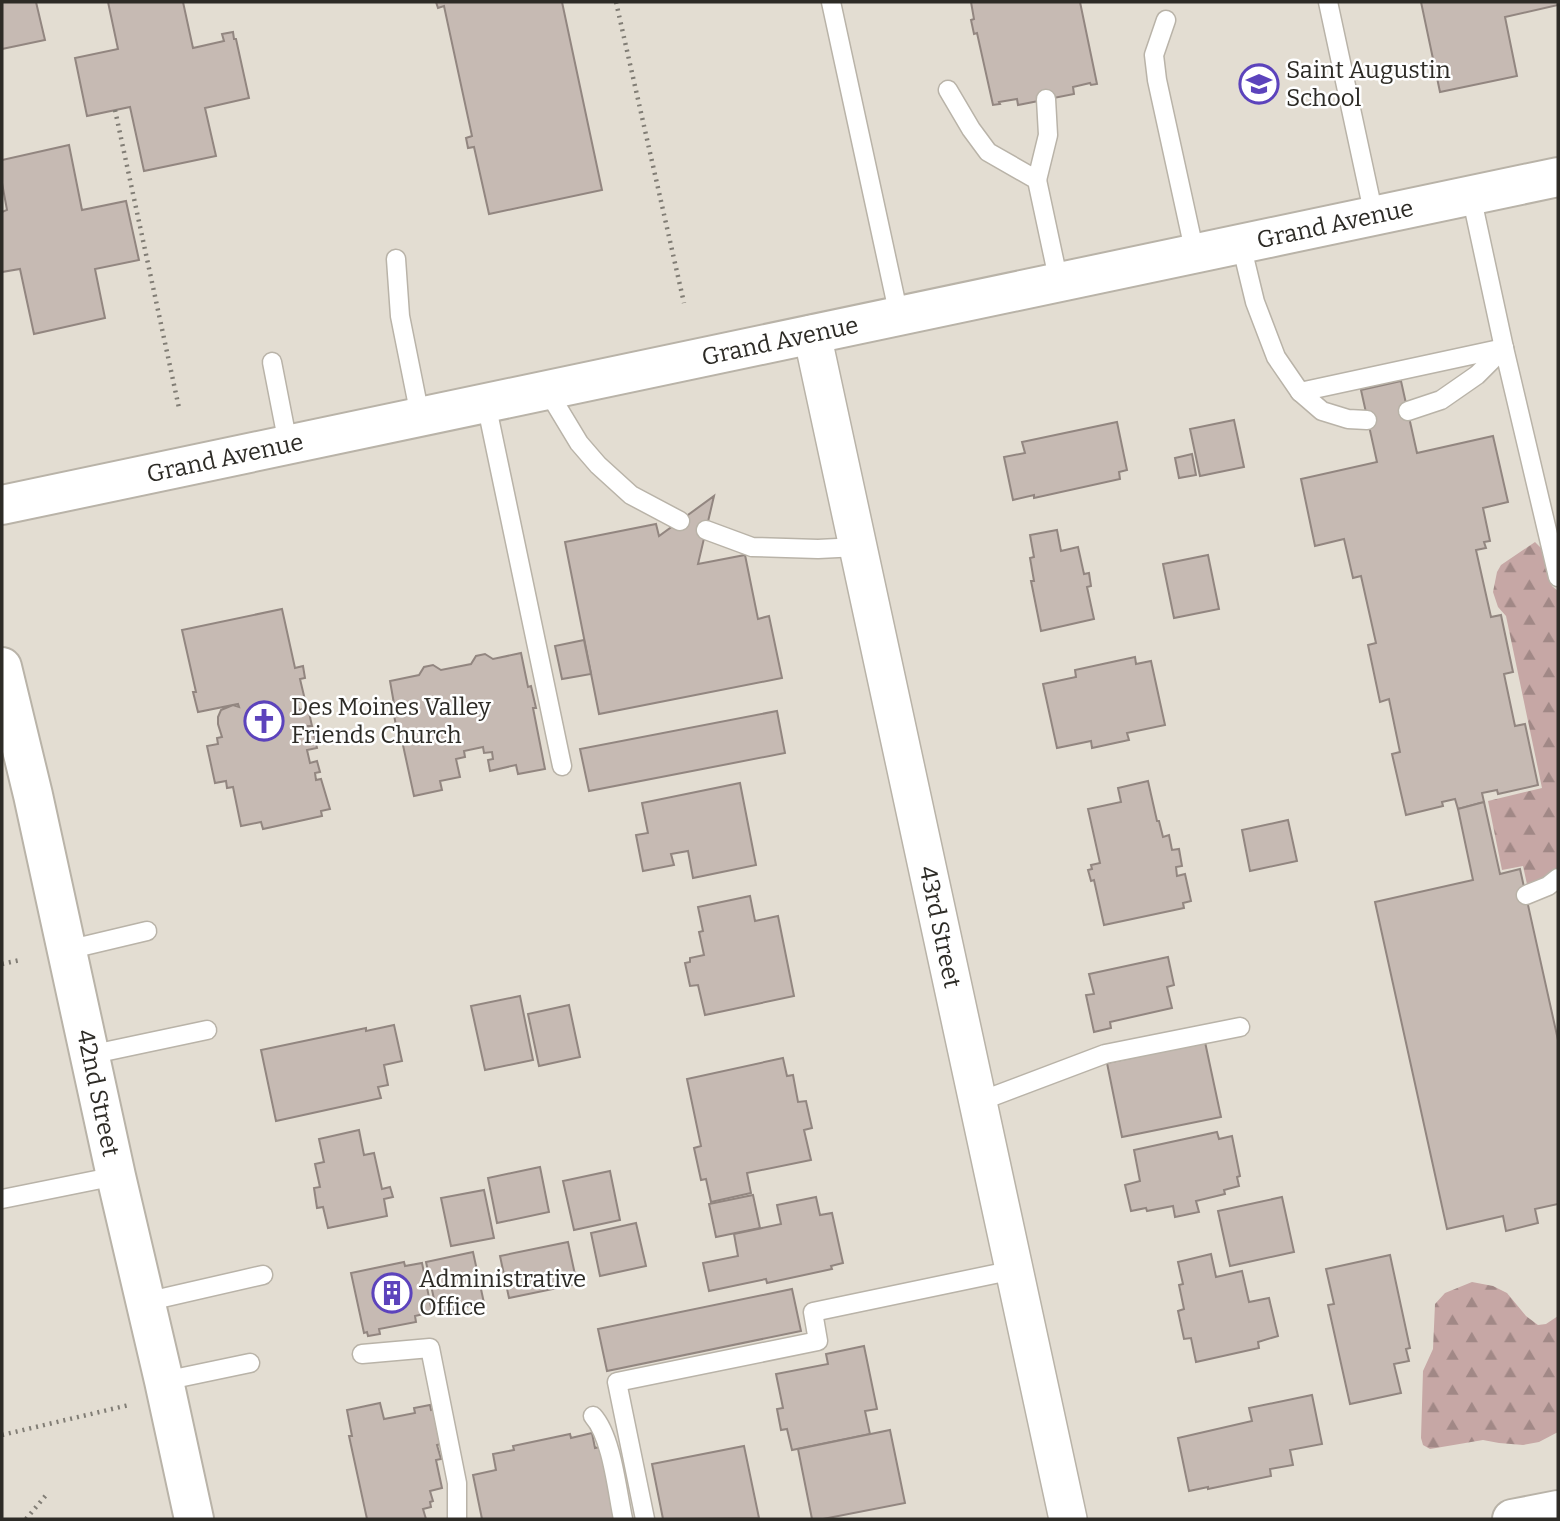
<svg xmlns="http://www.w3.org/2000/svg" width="1560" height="1521" font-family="Bitter,serif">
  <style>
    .forest { fill: url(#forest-firs) }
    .building { fill: #c6bab3; stroke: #928680; stroke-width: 2 }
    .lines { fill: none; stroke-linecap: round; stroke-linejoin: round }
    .lane-casing { stroke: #b9b3a8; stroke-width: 21 }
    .street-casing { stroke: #b9b3a8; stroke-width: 40 }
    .secondary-casing { stroke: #b9b3a8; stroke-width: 42 }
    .path { stroke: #817d75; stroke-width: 4.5; stroke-dasharray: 2 5; stroke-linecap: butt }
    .lane { stroke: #fff; stroke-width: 18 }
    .street { stroke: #fff; stroke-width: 37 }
    .secondary { stroke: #fff; stroke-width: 38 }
    .labels { text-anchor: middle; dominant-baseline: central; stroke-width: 5; stroke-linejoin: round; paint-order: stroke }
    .poi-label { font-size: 24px; fill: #2d2b26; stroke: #fff; text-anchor: start }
    .street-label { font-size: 24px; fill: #2d2b26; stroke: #fff }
  </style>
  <defs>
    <pattern id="forest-firs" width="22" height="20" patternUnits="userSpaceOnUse" patternTransform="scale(1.75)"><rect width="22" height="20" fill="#c6a7a5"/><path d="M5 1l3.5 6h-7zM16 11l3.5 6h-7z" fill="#a18886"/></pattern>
  </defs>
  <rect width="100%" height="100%" fill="#e3ddd2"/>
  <!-- forest -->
  <g class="forest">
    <path d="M1535,542L1543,550L1552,586L1558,591V872L1528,889L1523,866L1502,870L1488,801L1542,788L1506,616L1498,607L1493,592L1497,572L1501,565Z"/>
    <path d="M1472,1282L1493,1286L1507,1293L1526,1316L1538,1325L1546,1324L1558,1316V1432L1539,1442L1523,1445L1499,1443L1483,1440L1430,1449L1423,1445L1421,1438L1423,1371L1433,1349L1435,1304L1445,1293Z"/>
  </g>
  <!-- building -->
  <g class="building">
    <path d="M2,2H36L45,40L2,49Z"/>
    <path d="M108,2H183L193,48L224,41L222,34L233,32L234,39H236L249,98L205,108L216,156L144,171L130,107L87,116L75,58L118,49Z"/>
    <path d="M436,2H562L602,190L489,214L474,147L468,148L466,138L472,136L444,6L438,8Z"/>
    <path d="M971,2H1080L1097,84L1091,85L1090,83L1073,87L1074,94L1018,105L1017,99L999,102L1000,104L993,105L977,33L974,34L971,20L974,19Z"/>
    <path d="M1421,2H1558V5L1505,17L1517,76L1440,92Z"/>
    <path d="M69,145L82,210L126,201L139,260L95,269L105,318L34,334L20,269L2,272V212L7,210L2,183V160Z"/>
    <path d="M1401,381L1417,453L1493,436L1508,502L1483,508L1490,541L1484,542L1486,548L1476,550L1491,617L1501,615L1513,672L1504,674L1515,726L1525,724L1538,785L1498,794L1497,790L1482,793L1484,802L1458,809L1455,799L1442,802L1443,806L1406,815L1392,754L1400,752L1389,699L1380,702L1368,645L1376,643L1361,576L1353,578L1344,539L1315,546L1301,479L1377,462L1361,390Z"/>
    <path d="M1234,420L1244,467L1200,476L1190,429Z"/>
    <path d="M1117,422L1127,470L1119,472L1120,479L1034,498V495L1013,500L1004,457L1025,453L1022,442Z"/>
    <path d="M1192,454L1196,475L1179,478L1175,458Z"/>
    <path d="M714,496L698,564L745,555L758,619L769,616L782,678L599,714L565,542L656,524L659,536Z"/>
    <path d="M1057,530L1061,551L1078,547L1084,574L1089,573L1091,586L1087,587L1094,619L1041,631L1031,581H1034L1030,558L1034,557L1030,535Z"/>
    <path d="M1208,555L1219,609L1174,618L1163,564Z"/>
    <path d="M282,609L295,668L303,666L305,678L300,679L305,700L297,702L299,710L308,708L312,726H308L309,732L313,731L317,748L307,750L310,763L317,761L320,772L315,773L316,780L321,779L330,809L321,811L322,816L263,829L261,822L241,826L233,787L227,788L226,781L215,783L207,746L218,744L217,738L222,737L218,724V717L221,710L233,705L239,707L238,704L198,712L193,692H196L182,630Z"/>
    <path d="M584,640L591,674L562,679L555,646Z"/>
    <path d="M521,653L528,687L531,686L536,708H533L545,769L518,774L516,765L490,771L488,760L493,759L492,752L484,753L483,747L464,751L465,757L456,759L460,777L440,781L442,790L414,796L401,736H398L394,715H396L390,681L419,675L424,667L433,665L441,670L471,664L476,656L485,654L493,659Z"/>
    <path d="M1135,657L1136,664L1151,661L1165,725L1127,733L1129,740L1092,748L1091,741L1057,748L1043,684L1076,677L1075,670Z"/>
    <path d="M777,711L785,753L589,791L580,749Z"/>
    <path d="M1148,781L1157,821H1159L1163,837L1169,835L1172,850L1179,849L1182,866L1176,867L1177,876L1185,874L1191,901L1183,903L1184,908L1104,925L1094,880L1091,881L1088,870L1092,869L1091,865L1100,863L1088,809L1121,802L1118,788Z"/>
    <path d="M740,783L756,865L693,878L688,851L671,854L674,865L643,871L636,835L648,833L642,803Z"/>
    <path d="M1484,802L1500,874L1520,869L1558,1040V1204L1535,1209L1538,1223L1506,1231L1503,1216L1447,1229L1375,902L1473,880L1458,809Z"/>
    <path d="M1288,820L1297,861L1250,871L1242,830Z"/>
    <path d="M750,896L755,921L778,916L794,996L705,1015L698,985L690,986L685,963L690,962V958L704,955L699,932L703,931L698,907Z"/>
    <path d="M1168,957L1174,985L1167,987L1172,1008L1110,1022L1111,1028L1094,1032L1086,995L1094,994L1089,974Z"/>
    <path d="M520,996L533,1060L485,1070L471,1006Z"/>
    <path d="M569,1005L580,1057L539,1066L528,1014Z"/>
    <path d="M394,1025L402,1061L384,1065L388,1085L378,1087L381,1098L276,1121L261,1050L366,1028V1031Z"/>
    <path d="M1205,1042L1221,1117L1122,1137L1107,1063Z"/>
    <path d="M783,1058L787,1076L793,1075L798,1102L806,1101L812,1128L804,1130L811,1160L747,1173L751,1193L711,1202L706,1179L701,1180L694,1148L701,1146L687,1079Z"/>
    <path d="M359,1130L364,1155L374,1153L382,1189L390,1187L393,1197L384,1199L387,1216L328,1228L323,1207L317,1208L314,1188L320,1187L315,1164L324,1162L319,1139Z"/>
    <path d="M1217,1132L1219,1139L1232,1136L1240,1176L1237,1177L1239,1186L1224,1190L1225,1194L1196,1201L1199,1212L1175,1217L1173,1206L1147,1211L1146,1208L1131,1211L1125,1185L1140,1181L1134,1150Z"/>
    <path d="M540,1167L549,1212L497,1223L488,1178Z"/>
    <path d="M610,1171L620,1220L574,1230L563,1181Z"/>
    <path d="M484,1190L494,1238L451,1246L441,1198Z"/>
    <path d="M753,1195L760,1228L716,1237L709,1204Z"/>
    <path d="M816,1197L820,1215L832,1213L843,1263L831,1266L832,1269L767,1283L766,1279L709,1291L703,1263L738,1256L734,1234L781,1224L777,1205Z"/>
    <path d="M1282,1197L1294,1252L1230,1266L1218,1211Z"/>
    <path d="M636,1223L646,1266L600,1276L591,1233Z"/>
    <path d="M568,1242L577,1284L509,1298L500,1256Z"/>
    <path d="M473,1252L484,1303L437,1313L426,1262Z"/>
    <path d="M1211,1254L1216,1277L1242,1271L1249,1302L1269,1298L1278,1336L1258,1342L1259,1348L1196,1362L1191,1338L1184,1339L1178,1311L1184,1309L1179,1285L1183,1284L1178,1262Z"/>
    <path d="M1390,1255L1410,1348L1406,1349L1409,1361L1394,1364L1401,1393L1350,1404L1328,1305L1334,1304L1326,1269Z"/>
    <path d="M404,1262L405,1266L422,1263L432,1312L415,1316L416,1322L379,1329L380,1334L368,1336L367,1332L364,1333L351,1273Z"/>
    <path d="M792,1289L801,1331L607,1371L598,1329Z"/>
    <path d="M864,1346L877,1409L865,1411L870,1434L792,1450L787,1429L781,1430L777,1409L783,1408L776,1374L828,1364L826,1354Z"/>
    <path d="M1312,1395L1322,1444L1290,1450L1293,1465L1270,1469L1271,1476L1208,1489V1487L1189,1491L1178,1438L1252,1421L1249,1408Z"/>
    <path d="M380,1403L384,1419L415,1413L414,1408L430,1405L431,1410L434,1409L441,1444L437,1445L441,1459L436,1460L442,1488L430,1491L433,1501L430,1502L431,1507L423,1509L426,1519H367L349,1436H352L347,1410Z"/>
    <path d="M890,1430L905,1503L823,1519H812L798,1449Z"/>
    <path d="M592,1433L595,1448L600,1447L616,1519H482L473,1475L496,1470L493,1454L514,1450L513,1446L570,1434L571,1438Z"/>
    <path d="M744,1446L759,1518L663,1519L652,1464Z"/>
  </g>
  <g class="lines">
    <!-- lane casing -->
    <g class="lane-casing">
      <g id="lane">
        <path d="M831,2L899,316"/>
        <path d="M1328,2L1374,216"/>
        <path d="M1166,20L1154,55L1157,80L1195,254"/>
        <path d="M948,90L971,129L988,152L1037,180L1059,283"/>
        <path d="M1037,180L1048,135L1046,99"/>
        <path d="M1471,195L1504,348L1558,577"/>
        <path d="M1241,244L1255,302L1276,357L1300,392L1504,348"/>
        <path d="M396,259L400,316L420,416"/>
        <path d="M272,362L288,444"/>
        <path d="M547,390L579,443L598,465L631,495L680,521"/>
        <path d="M1300,392L1322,411L1348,419L1367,420"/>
        <path d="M486,403L562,766"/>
        <path d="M1408,411L1441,400L1477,375L1504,348"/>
        <path d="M706,530L752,547L818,549L858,547"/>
        <path d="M1526,895L1548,886L1558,878"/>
        <path d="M67,950L147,931"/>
        <path d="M89,1055L207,1030"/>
        <path d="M978,1102L1105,1054L1240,1027"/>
        <path d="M2,1199L116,1176"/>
        <path d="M145,1302L263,1275"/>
        <path d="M362,1354L430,1348L457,1483V1519"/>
        <path d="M164,1381L250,1363"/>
        <path d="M593,1416C612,1437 617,1491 623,1519"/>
        <path d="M645,1519L617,1382L818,1341L813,1312L1014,1270"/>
      </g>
    </g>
    <!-- street casing -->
    <g class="street-casing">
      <path id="street" d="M812,334L1068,1519"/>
    </g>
    <!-- secondary casing -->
    <g class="secondary-casing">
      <g id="secondary">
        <path d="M2,505L1558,177"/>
        <path d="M2,667L33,795L116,1176L164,1381L194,1519"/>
        <path d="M1512,1519L1558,1510"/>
      </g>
    </g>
    <!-- path -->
    <g class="path">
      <path d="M616,2L684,303"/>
      <path d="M115,110L179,408"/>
      <path d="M2,964L20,960"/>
      <path d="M2,1435L129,1405"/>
      <path d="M26,1519L47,1494"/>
    </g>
    <!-- lane -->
    <use href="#lane" class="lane"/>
    <!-- street -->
    <use href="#street" class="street"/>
    <!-- secondary -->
    <use href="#secondary" class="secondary"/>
  </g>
  <!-- icons -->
  <defs>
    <g id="school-ring" transform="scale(2.0125)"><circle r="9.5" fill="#fff" stroke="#5c43bc" stroke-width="1.5"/><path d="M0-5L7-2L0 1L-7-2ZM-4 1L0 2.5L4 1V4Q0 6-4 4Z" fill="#5c43bc"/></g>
    <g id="church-ring" transform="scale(2.0125)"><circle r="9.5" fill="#fff" stroke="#5c43bc" stroke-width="1.5"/><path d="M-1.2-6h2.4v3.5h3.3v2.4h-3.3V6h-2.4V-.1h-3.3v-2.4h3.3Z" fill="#5c43bc"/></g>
    <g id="building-ring" transform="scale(2.0125)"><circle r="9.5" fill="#fff" stroke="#5c43bc" stroke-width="1.5"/><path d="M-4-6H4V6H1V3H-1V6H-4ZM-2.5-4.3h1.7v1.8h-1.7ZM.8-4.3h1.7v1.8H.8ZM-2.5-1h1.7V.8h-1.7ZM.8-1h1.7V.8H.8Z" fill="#5c43bc"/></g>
  </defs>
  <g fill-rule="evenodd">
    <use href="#school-ring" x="1259" y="84"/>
    <use href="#church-ring" x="264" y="721"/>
    <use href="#building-ring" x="392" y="1293"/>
  </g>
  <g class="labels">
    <!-- poi labels -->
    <g class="poi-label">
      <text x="1286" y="70">Saint Augustin<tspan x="1286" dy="28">School</tspan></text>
      <text x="291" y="707">Des Moines Valley<tspan x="291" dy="28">Friends Church</tspan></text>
      <text x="419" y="1279">Administrative<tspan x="419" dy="28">Office</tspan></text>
    </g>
    <!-- street labels -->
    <g class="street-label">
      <text transform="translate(1335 224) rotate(-12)">Grand Avenue</text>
      <text transform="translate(780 341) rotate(-12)">Grand Avenue</text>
      <text transform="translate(225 458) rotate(-12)">Grand Avenue</text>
      <text transform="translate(940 927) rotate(78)">43rd Street</text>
      <text transform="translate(98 1093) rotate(78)">42nd Street</text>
    </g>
  </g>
  <!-- border -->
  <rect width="1560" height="1521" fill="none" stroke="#2d2b26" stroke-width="7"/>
</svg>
